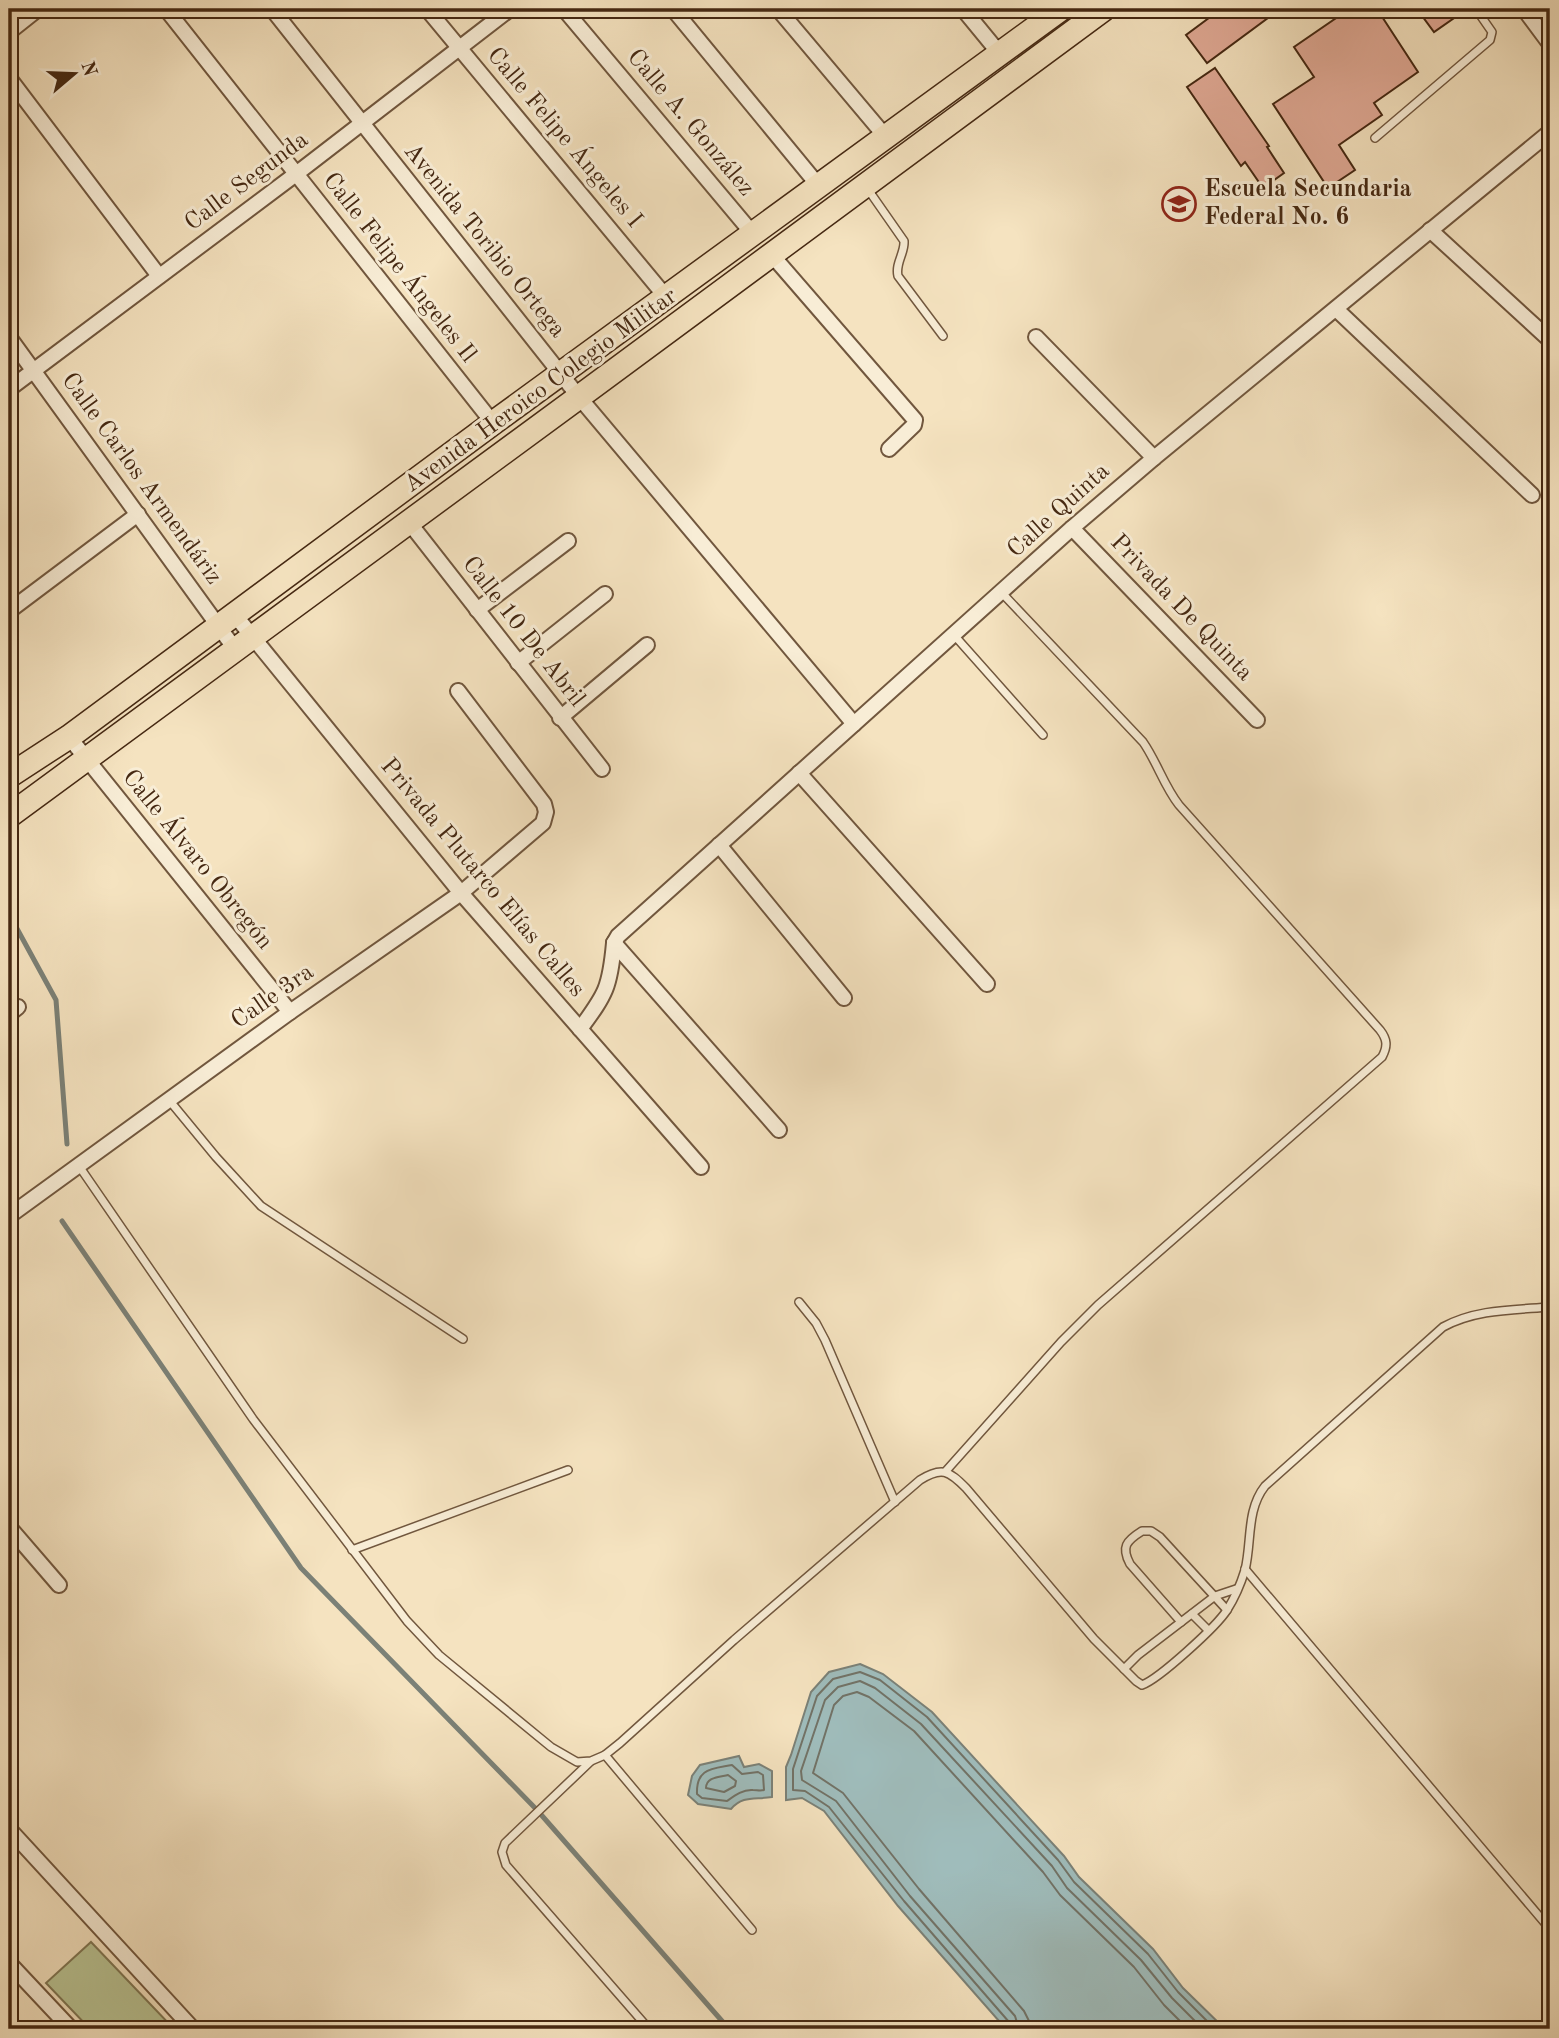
<svg xmlns="http://www.w3.org/2000/svg" width="1559" height="2038" font-family="'Old Standard TT',serif">
  <style>
    .green { fill: #b9c494; stroke: #7f7653; stroke-width: 2 }
    .water { fill: #9fbcbb; stroke: #7b8177; stroke-width: 2 }
    .lines { fill: none; stroke-linecap: round; stroke-linejoin: round }
    .shore { stroke: #727266; stroke-width: 2 }
    .stream { stroke: #7b8177; stroke-width: 5 }
    .building { fill: #e0a995; stroke: #452812; stroke-width: 2 }
    .service-casing { stroke: #71573e; stroke-width: 10 }
    .minor-casing { stroke: #71573e; stroke-width: 18 }
    .primary-casing { stroke: #452812; stroke-width: 26 }
    .service { stroke: #f8edd6; stroke-width: 7 }
    .minor { stroke: #f8edd6; stroke-width: 14 }
    .primary { stroke: #f5e3c0; stroke-width: 23 }
    .labels { text-anchor: middle; dominant-baseline: central; stroke-width: 6; stroke-linejoin: round; paint-order: stroke }
    .street-label { font-size: 24px; fill: #452812; stroke: #f8edd6 }
    .poi-label { font-size: 24px; font-weight: bold; fill: #452812; stroke: #f8edd6; text-anchor: start }
  </style>
  <rect width="100%" height="100%" fill="#f5e3c0"/>
  <filter id="stains"><feTurbulence type="fractalNoise" baseFrequency=".00286" numOctaves="4"/><feColorMatrix values="0 0 0 0 .2 0 0 0 0 .09 0 0 0 0 .02 0 0 0 .5 -.17"/></filter>
  <radialGradient id="worn" r=".72"><stop offset=".6" stop-color="#630" stop-opacity="0"/><stop offset="1" stop-color="#630" stop-opacity=".3"/></radialGradient>
  <!-- green -->
  <path class="green" d="M91,1942L174,2029H90L46,1983Z"/>
  <!-- water -->
  <g class="water">
    <path d="M860,1664L883,1674L932,1712L1064,1856L1079,1877L1153,1949L1183,1988L1225,2029H1006L898,1906L824,1811L802,1798L786,1800V1767L791,1755L811,1692L829,1672Z"/>
    <path d="M739,1756L744,1767L759,1764L772,1771V1797C755,1800 743,1795 731,1809L698,1804L688,1795L692,1776L700,1765Z"/>
  </g>
  <g class="lines">
    <!-- shore -->
    <g class="shore">
      <path d="M732,1765L742,1774L758,1772L763,1775L764,1790C760,1791 757,1790 753,1790C743,1789 734,1796 727,1801L702,1798L697,1794C696,1768 712,1769 732,1765Z"/>
      <path d="M728,1775L736,1781L735,1786L724,1792L706,1788C706,1777 719,1777 728,1775Z"/>
      <path d="M1010,2029L1009,2022L904,1901L829,1807L805,1791L793,1790V1769L817,1696L833,1679L860,1672L880,1680L927,1717L1058,1860L1074,1882L1148,1954L1178,1992L1215,2029"/>
      <path d="M1019,2029L1015,2016L910,1896L836,1801L802,1780L801,1771L825,1700L838,1687L860,1681L875,1688L921,1724L1052,1866L1067,1888L1141,1960L1172,1998L1203,2029"/>
      <path d="M1030,2029L1029,2021L1024,2011L919,1889L843,1793L813,1773L834,1705L843,1696L857,1692L869,1697L914,1731L1043,1872L1060,1895L1134,1967L1164,2005L1188,2029"/>
    </g>
    <!-- stream -->
    <g class="stream">
      <path d="M9,914L56,1000L67,1144"/>
      <path d="M62,1221L301,1568L537,1810L729,2029"/>
    </g>
  </g>
  <!-- building -->
  <g class="building">
    <path d="M1221,9H1280L1207,63L1186,35Z"/>
    <path d="M1333,9H1377L1418,72L1374,103L1382,115L1339,145L1355,170L1328,188L1273,104L1314,77L1294,47L1339,16Z"/>
    <path d="M1417,9H1467L1434,32Z"/>
    <path d="M1215,68L1269,146L1267,147L1284,173L1263,188L1245,162L1241,166L1187,87Z"/>
  </g>
  <g class="lines">
    <!-- service casing -->
    <g class="service-casing">
      <g id="service">
        <path d="M1375,138L1490,40L1492,32L1476,9"/>
        <path d="M867,188L904,241C905,253 895,263 898,276L943,336"/>
        <path d="M954,635L1043,735"/>
        <path d="M169,1100L216,1157L261,1206L463,1339"/>
        <path d="M79,1166L253,1419L407,1621L439,1655L551,1747L577,1762L591,1761L605,1755L620,1743L734,1640L920,1480C942,1466 949,1471 966,1488L1094,1639L1136,1681L1142,1685C1159,1679 1217,1626 1227,1610C1234,1599 1241,1583 1245,1570C1252,1542 1246,1510 1265,1486L1443,1327C1476,1309 1514,1310 1550,1307"/>
        <path d="M799,1302L816,1323L825,1340L895,1502"/>
        <path d="M945,1472L1061,1342L1098,1305L1382,1057C1388,1046 1387,1039 1380,1030L1179,805C1164,786 1157,762 1143,742L1002,593"/>
        <path d="M352,1550L568,1470"/>
        <path d="M1245,1569L1550,1929"/>
        <path d="M1192,1614L1208,1630"/>
        <path d="M1181,1622L1130,1564C1121,1547 1126,1541 1142,1531H1151L1160,1537L1227,1610"/>
        <path d="M1124,1669L1138,1655L1215,1596L1236,1589"/>
        <path d="M605,1755L752,1930"/>
        <path d="M590,1762L505,1843L502,1852L506,1865L649,2029"/>
      </g>
    </g>
    <!-- minor casing -->
    <g class="minor-casing">
      <g id="minor">
        <path d="M166,9L493,423"/>
        <path d="M272,9L579,397L854,724"/>
        <path d="M427,9L666,297"/>
        <path d="M564,9L753,234"/>
        <path d="M673,9L818,185"/>
        <path d="M778,9L885,136"/>
        <path d="M963,9L1000,54"/>
        <path d="M1524,9L1550,44"/>
        <path d="M9,32L38,9"/>
        <path d="M9,78L159,276"/>
        <path d="M1430,230L1550,340"/>
        <path d="M771,254L915,420L914,425L889,449"/>
        <path d="M1336,309L1532,495"/>
        <path d="M9,337L235,649"/>
        <path d="M1036,337L1154,458"/>
        <path d="M9,389L296,174L510,9"/>
        <path d="M408,521L602,769"/>
        <path d="M1072,528L1257,720"/>
        <path d="M477,610L568,541"/>
        <path d="M9,611L138,514"/>
        <path d="M234,614L461,893L701,1167"/>
        <path d="M518,663L605,594"/>
        <path d="M560,718L647,645"/>
        <path d="M69,737L290,1012"/>
        <path d="M799,773L987,984"/>
        <path d="M719,845L844,998"/>
        <path d="M614,943L618,936L1072,528L1154,458L1550,132"/>
        <path d="M614,943L779,1130"/>
        <path d="M9,1014L18,1007"/>
        <path d="M580,1029C606,994 610,987 614,943"/>
        <path d="M9,1216L290,1012L461,893L543,823L546,812L544,804L458,691"/>
        <path d="M9,1527L59,1585"/>
        <path d="M9,1829L193,2029"/>
        <path d="M9,1963L71,2029"/>
      </g>
    </g>
    <!-- primary casing -->
    <g class="primary-casing">
      <g id="primary">
        <path d="M9,776L69,737L493,423L1061,9"/>
        <path d="M9,816L579,397L1104,9"/>
      </g>
    </g>
    <!-- service -->
    <use href="#service" class="service"/>
    <!-- minor -->
    <use href="#minor" class="minor"/>
    <!-- primary -->
    <use href="#primary" class="primary"/>
  </g>
  <!-- icons -->
  <defs>
    <g id="school-ring" transform="scale(1.75)"><circle r="9.5" fill="#f8edd6" stroke="#8f2418" stroke-width="1.5"/><path d="M0-5L7-2L0 1L-7-2ZM-4 1L0 2.5L4 1V4Q0 6-4 4Z" fill="#8f2418"/></g>
  </defs>
  <g fill-rule="evenodd">
    <use href="#school-ring" x="1179" y="204"/>
  </g>
  <g class="labels">
    <!-- street labels -->
    <g class="street-label">
      <text transform="translate(690 123) rotate(50)">Calle A. González</text>
      <text transform="translate(564 138) rotate(50)">Calle Felipe Ángeles I</text>
      <text transform="translate(247 182) rotate(-37)">Calle Segunda</text>
      <text transform="translate(484 241) rotate(51)">Avenida Toribio Ortega</text>
      <text transform="translate(399 268) rotate(52)">Calle Felipe Ángeles Il</text>
      <text transform="translate(541 391) rotate(-36)">Avenida Heroico Colegio Militar</text>
      <text transform="translate(141 479) rotate(54)">Calle Carlos Armendáriz</text>
      <text transform="translate(1059 511) rotate(-42)">Calle Quinta</text>
      <text transform="translate(1181 608) rotate(46)">Privada De Quinta</text>
      <text transform="translate(523 632) rotate(52)">Calle 10 De Abril</text>
      <text transform="translate(197 860) rotate(51)">Calle Álvaro Obregón</text>
      <text transform="translate(482 878) rotate(50)">Privada Plutarco Elías Calles</text>
      <text transform="translate(273 997) rotate(-35)">Calle 3ra</text>
    </g>
    <!-- poi labels -->
    <g class="poi-label">
      <text x="1204" y="190">Escuela Secundaria<tspan x="1204" dy="28">Federal No. 6</tspan></text>
    </g>
  </g>
  <!-- margin -->
  <rect width="1559" height="2038" fill="none" stroke="#f5e3c0" stroke-width="35"/>
  <rect x="10" y="10" width="1538" height="2017" fill="none" stroke="#452812" stroke-width="3.5"/>
  <rect x="18" y="18" width="1524" height="2003" fill="none" stroke="#452812" stroke-width="2"/>
  <!-- north arrow -->
  <g transform="translate(74 74) rotate(71)" stroke="#f8edd6" stroke-width="5" paint-order="stroke">
  <path d="M0-5L12 26L0 18L-12 26Z" fill="#452812"/>
  <text y="-10" font-size="19" font-weight="bold" text-anchor="middle" fill="#452812">N</text>
  </g>
  <rect width="100%" height="100%" filter="url(#stains)"/>
  <rect width="100%" height="100%" fill="url(#worn)"/>
</svg>
